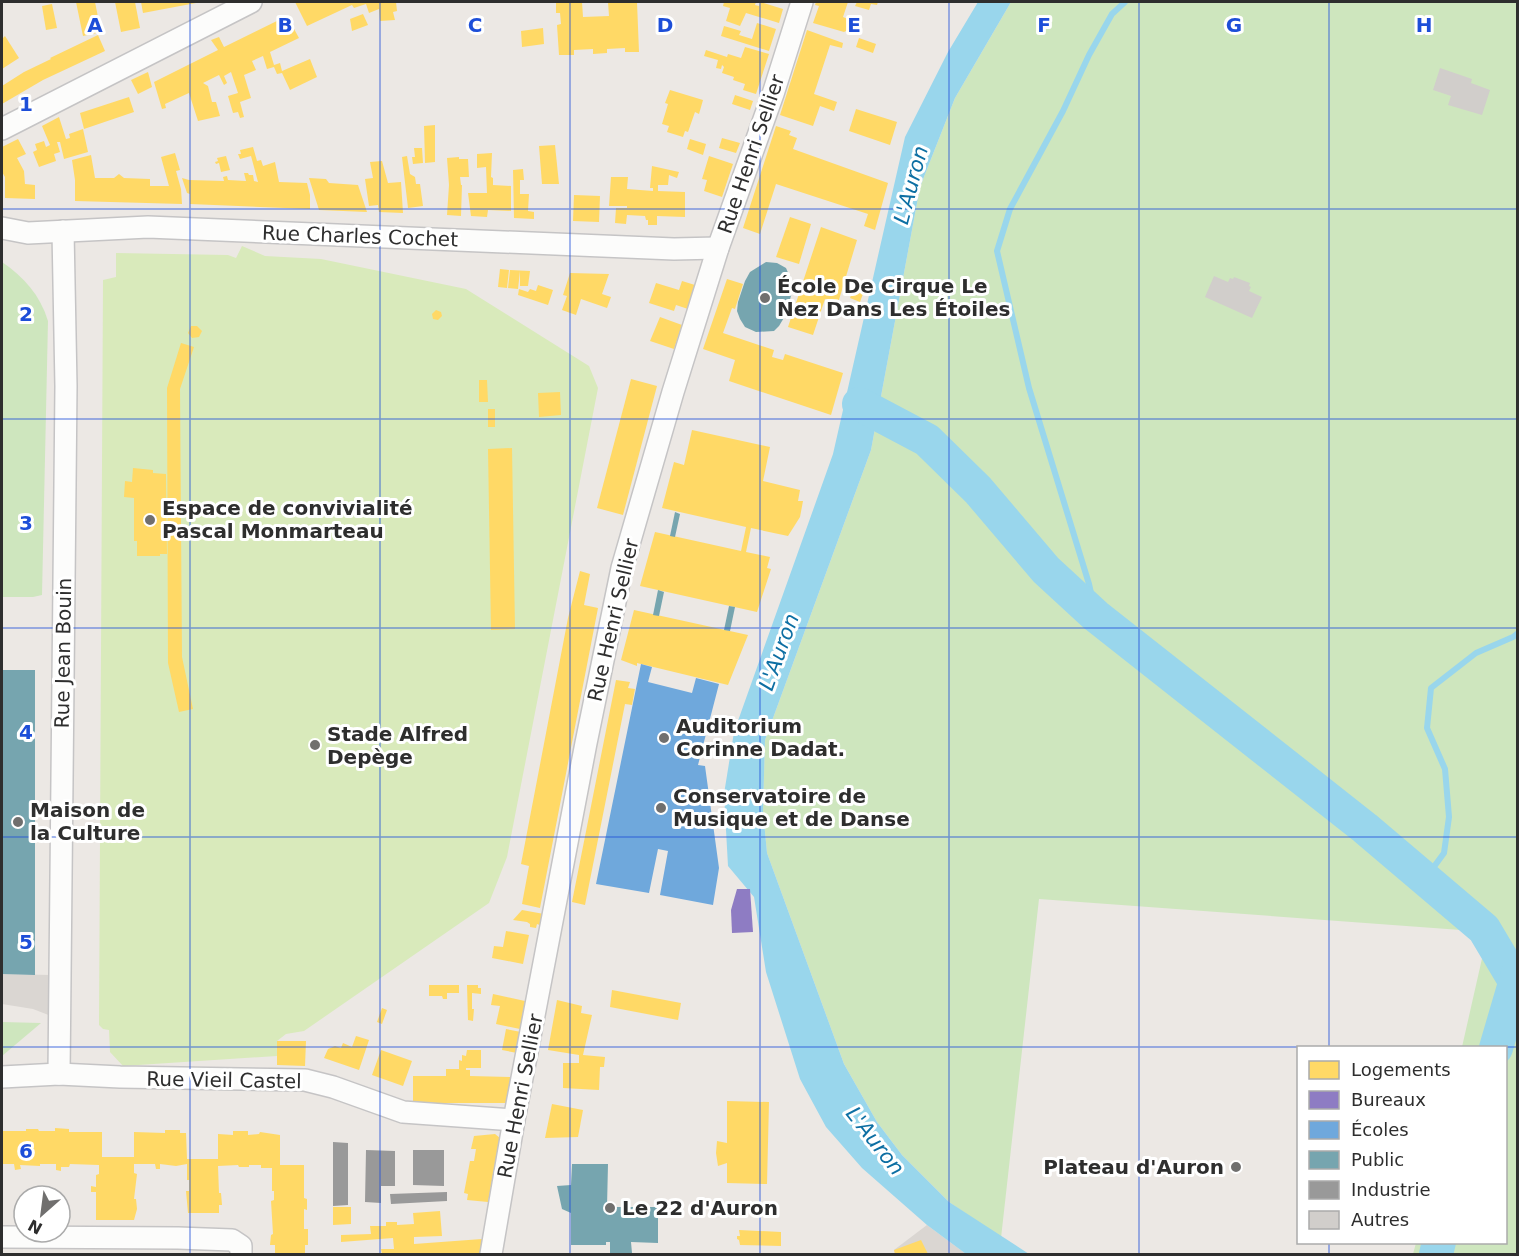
<svg xmlns="http://www.w3.org/2000/svg" width="1519" height="1256" font-family="'DejaVu Sans',sans-serif">
  <style>
    .green { fill: #cee6be }
    .pitch { fill: #d9eabb }
    .plaza { fill: #dad6d2 }
    .water { fill: #99d6ec }
    .homes { fill: #ffd966 }
    .offices { fill: #8e7cc3 }
    .schools { fill: #6fa8dc }
    .public { fill: #76a5af }
    .industry { fill: #999 }
    .lines { fill: none; stroke-linecap: round; stroke-linejoin: round }
    .stream { stroke: #99d6ec; stroke-width: 6 }
    .river { stroke: #99d6ec; stroke-width: 34 }
    .building { fill: #d1cecb }
    .street-casing { stroke: #c5c4c5; stroke-width: 24 }
    .street { stroke: #fcfcfb; stroke-width: 21 }
    .grid { fill: none; stroke: #1d4ed8; stroke-width: 1.5; stroke-opacity: 0.55 }
    .poi-dot { fill: #706f6e; stroke: #fff; stroke-width: 2 }
    .labels { text-anchor: middle; dominant-baseline: central; stroke-width: 6; stroke-linejoin: round; paint-order: stroke }
    .street-label { font-size: 20px; fill: #2e2e2e; stroke: #fff }
    .poi-label { font-size: 20px; font-weight: bold; fill: #2e2e2e; stroke: #fff; text-anchor: start }
    .water-label { font-size: 21px; font-style: italic; fill: #0d6fa3; stroke: #fff }
    .grid-label { font-size: 20px; text-anchor: middle; font-weight: bold; fill: #1d4ed8; stroke: #fff; stroke-width: 6; stroke-linejoin: round; paint-order: stroke }
  </style>
  <rect width="100%" height="100%" fill="#ece8e4"/>
  <!-- green -->
  <g class="green">
    <path d="M1011,2H1517V1254H1413L1416,1243L1506,1242V1048L1462,1047L1488,932L1039,899L1001,1238L949,1202L902,1155L877,1122L844,1064L767,853L763,811L765,740L871,450L920,187L955,98Z"/>
    <path d="M2,262C24,277 40,295 48,321L42,595L33,597H2Z"/>
    <path d="M2,1022L41,1023L2,1056Z"/>
  </g>
  <!-- pitch -->
  <path class="pitch" d="M242,246L265,256L321,259L466,289L589,366L598,388L507,857L489,903L304,1031L286,1034L277,1041V1056L123,1066L110,1052L109,1030L103,1029L99,1025L103,280L116,277V253L228,255L236,258Z"/>
  <!-- plaza -->
  <g class="plaza">
    <path d="M2,974L51,975V1016L33,1009L2,1004Z"/>
    <path d="M927,1225L966,1254H895L894,1250Z"/>
  </g>
  <!-- water -->
  <path class="water" d="M978,2H1011L955,98L920,187L871,450L765,740L763,811L767,853L844,1064L877,1122L902,1155L949,1202L1029,1254H966L927,1225L862,1168L826,1127L800,1079L766,972L754,897L728,866L724,794L734,732L833,454L905,137L948,52Z"/>
  <!-- homes -->
  <g class="homes">
    <path d="M76,2H95L101,32L83,36Z"/>
    <path d="M115,2H135L140,28L121,32Z"/>
    <path d="M141,2H196V3L143,13Z"/>
    <path d="M295,2H396L397,11L393,12L395,20L380,21L379,9L369,13L366,4L354,8L352,5L307,26Z"/>
    <path d="M556,2H582L583,17L609,16L608,2H637L639,52H625V48L607,49V53L593,54V49L574,50V55H559L557,25L561,24L560,13H556Z"/>
    <path d="M724,2L740,3V2H756L755,5L759,6L760,2L783,9L779,23L746,13L740,26L726,21L730,8L723,6Z"/>
    <path d="M816,2H848L843,17L853,21L850,29L844,32L813,23L819,6L815,5Z"/>
    <path d="M857,2H878L877,5L871,4L869,10L855,6Z"/>
    <path d="M52,4L57,28L46,30L42,6Z"/>
    <path d="M363,14L368,25L352,31L350,19Z"/>
    <path d="M287,16L299,38L270,52L274,65L280,63L282,71L310,59L317,77L290,90L282,73L277,74L274,67L267,69L263,56L252,61L256,70L244,75L251,98L240,102L244,117L240,118L238,112L233,113L228,96L238,93L231,72L224,76L227,83L224,85L219,75L203,83L208,86L212,102H216L220,116L198,121L189,93L165,104L166,108L162,109L154,82L218,50L211,40L219,37L224,47Z"/>
    <path d="M757,23L776,29L769,51L721,36L724,26L741,31L739,35L752,39Z"/>
    <path d="M543,28L544,44L522,47L521,31Z"/>
    <path d="M807,30L843,43L842,48L830,45L814,94L837,102L834,111L820,106L813,126L780,115Z"/>
    <path d="M98,35L105,51L43,80L2,104V86L24,72L51,59L50,58Z"/>
    <path d="M5,36L19,58L2,69V39Z"/>
    <path d="M859,38L876,44L873,53L856,47Z"/>
    <path d="M745,47L769,54L756,94L743,90L745,84L733,80L734,77L722,73L724,67L722,65L721,69L716,68L718,60L704,56L706,50L727,57L728,54L741,58Z"/>
    <path d="M148,72L152,87L138,94L131,80Z"/>
    <path d="M670,90L703,100L699,114L695,112L688,132L685,131L683,137L667,132L669,126L662,124L668,104L665,103Z"/>
    <path d="M735,95L753,101L750,110L732,104Z"/>
    <path d="M129,97L134,112L84,129L80,113Z"/>
    <path d="M856,109L897,122L890,145L849,131Z"/>
    <path d="M59,117L66,139L70,138L69,134L83,129L88,152L64,159L60,142H57L60,152L54,154L56,161L39,167L33,152L37,150L35,144L44,141L46,147L50,145L42,126Z"/>
    <path d="M435,125V162L425,163L424,126Z"/>
    <path d="M776,126L791,131L789,135L797,138L793,149L888,183L875,230L864,226L868,214L776,184L760,234L743,228Z"/>
    <path d="M722,138L740,143L736,153L719,148Z"/>
    <path d="M18,139L26,154L17,158L24,171L25,184L35,185V199L5,198V177L2,172V147Z"/>
    <path d="M690,139L706,144L703,155L687,149Z"/>
    <path d="M555,145L559,184H542L539,146Z"/>
    <path d="M253,147L257,161L261,160L263,166L275,162L279,182L307,183L310,195V209L190,204V194L187,193L182,178L189,180L224,181L223,177L227,176L228,180L246,181L244,173H248L249,175H253L254,181L258,182L251,156L240,159L238,154H241L240,150Z"/>
    <path d="M414,148H422L423,163L413,164L412,157H415Z"/>
    <path d="M175,153L180,170L176,171L181,189L182,204L75,201V180L72,160L91,155L95,178H114L119,174L124,178L150,179V186H169L161,157Z"/>
    <path d="M492,153L491,177L493,178V185L511,186V211L488,210L487,217L471,216L468,193H487L486,167L477,168V154Z"/>
    <path d="M226,156L230,170L221,172L219,163L216,164L215,162L218,161L217,158Z"/>
    <path d="M407,156L410,174L415,177L416,184H420L423,206L408,208L402,157Z"/>
    <path d="M709,156L733,164L722,197L704,191L707,180L702,179Z"/>
    <path d="M459,157V159H468L469,177H460L461,185H462L461,216L447,215L449,185L447,158Z"/>
    <path d="M382,161L388,183L401,182L403,213L379,212L378,205L369,206L365,179L373,178L370,162Z"/>
    <path d="M652,166L679,172L677,178L669,175L668,185H658V191L685,192V217L657,216V225H648V220H646L645,216L627,215L626,224L615,223L616,208H627V206H609L611,177H628L627,189L653,191V188H650Z"/>
    <path d="M523,169L524,180H520V194H529L528,211L534,212V219L514,218L513,170Z"/>
    <path d="M309,178L326,179L329,183L358,185L367,212L319,210Z"/>
    <path d="M574,195L600,196L599,222L573,221Z"/>
    <path d="M790,217L811,224L799,264L776,257Z"/>
    <path d="M821,227L857,240L838,303L825,299L813,335L788,327Z"/>
    <path d="M500,269L509,270L507,288L498,287Z"/>
    <path d="M510,270L530,271L528,286H520V271L518,289L508,288Z"/>
    <path d="M570,273L609,274L602,294L611,297L607,308L581,299L576,315L562,310L567,296L563,295Z"/>
    <path d="M727,279L743,284L735,309L732,308L723,333L774,350L772,357L783,360L785,354L843,373L831,415L729,381L735,360L703,349Z"/>
    <path d="M682,281L695,285L688,309L676,305L674,311L649,303L656,283L679,290Z"/>
    <path d="M538,285L553,290L548,305L518,295L519,289L528,292L530,289L536,291Z"/>
    <path d="M854,287L864,291L860,302L850,298Z"/>
    <path d="M436,310L441,312L442,316L438,320L433,319L432,314Z"/>
    <path d="M660,317L682,325L674,349L650,341Z"/>
    <path d="M191,326H197L202,331L199,337L192,338L188,333Z"/>
    <path d="M181,343L194,347L180,389L182,657L193,709L179,712L168,663L167,388Z"/>
    <path d="M631,379L657,386L623,515L597,508Z"/>
    <path d="M479,380H487L488,402H479Z"/>
    <path d="M560,392L561,415L539,417L538,393Z"/>
    <rect x="488" y="409" width="7" height="18"/>
    <path d="M692,430L770,447L763,481L800,490L798,501H803L800,517L788,536L751,528L746,552L770,557L767,568L771,569L757,612L640,586L655,532L741,551L746,527L662,508L674,462L684,465Z"/>
    <path d="M512,448L515,629L491,630L488,449Z"/>
    <path d="M133,468L153,470V473L166,474L167,554H160V556H137V541H134V498L124,497L125,481L132,482Z"/>
    <path d="M580,571L590,574L584,605L598,608L540,908L522,904L529,866L521,864L568,618Z"/>
    <path d="M634,610L748,635L728,685L641,664L637,663V666L621,660Z"/>
    <path d="M616,680L630,682L628,688L635,689L632,705L625,704L585,905L572,902Z"/>
    <path d="M522,910L544,914L542,926L537,924L536,928L530,927V924L527,922L513,920Z"/>
    <path d="M506,931L529,935L523,964L492,958L494,946L503,947Z"/>
    <path d="M429,985H459V993H447V999H443L442,996H429Z"/>
    <path d="M467,985H478V988H481V994L472,993V1009H474L473,1021L468,1020Z"/>
    <path d="M612,990L681,1003L678,1020L610,1007Z"/>
    <path d="M493,994L525,1001L520,1029L496,1024L500,1006L491,1005Z"/>
    <path d="M557,1000L582,1006L581,1013L592,1015L583,1055L605,1057L604,1067H600L599,1090L563,1088V1063H579V1055L548,1050Z"/>
    <path d="M382,1008L387,1010L382,1024L377,1022Z"/>
    <path d="M506,1029L521,1032L517,1053L502,1050Z"/>
    <path d="M356,1036L369,1040L359,1070L324,1058L328,1049L335,1046L341,1048L343,1043L352,1047Z"/>
    <path d="M277,1041H306L305,1066L277,1065Z"/>
    <path d="M381,1050L412,1061L403,1086L372,1075Z"/>
    <path d="M467,1050H481V1068H466V1070H470V1076L512,1077L511,1103H413V1076H446V1069H459V1060L462,1061V1055L466,1056Z"/>
    <path d="M727,1101L769,1102L767,1184L727,1183V1163L718,1166L716,1153L717,1141L727,1143Z"/>
    <path d="M552,1104L583,1110L578,1137L545,1138Z"/>
    <path d="M55,1128L69,1129V1132H102V1157H134V1132L165,1133V1130H180V1133H186L187,1159H218V1134L233,1135V1131H248V1135L259,1134L260,1132L280,1135V1165H304V1198L307,1199V1210L304,1209V1229H308V1245H305V1254H275V1245H270L271,1235L273,1234L271,1201L274,1200V1191H272V1168H261V1165H249V1167H239L238,1165L218,1166L219,1193H221L222,1205H219V1213H188L186,1191H189V1180H187V1164L176,1166L160,1164V1169H156L155,1164H134V1173L137,1174L134,1199H136L137,1209L134,1220H96V1192H91V1186L96,1187V1175L99,1174V1165L70,1164L69,1167H61V1171L56,1170V1164H40V1166L20,1165L21,1169L15,1170L14,1164H2V1131H26V1129H38L39,1131H55Z"/>
    <path d="M495,1134L500,1138L488,1202L467,1200L468,1194L464,1193L470,1161H474L476,1149H471L474,1136Z"/>
    <path d="M333,1207H351V1224L333,1225Z"/>
    <path d="M440,1211L442,1236L414,1237V1244L482,1239L480,1254H382L381,1249H394L393,1238L341,1242V1235L371,1234L370,1226H386V1222H397V1225L414,1224L413,1213Z"/>
    <path d="M739,1230L781,1232V1246L740,1245L739,1240L737,1239V1236H740Z"/>
    <path d="M921,1240L928,1254H895L894,1250Z"/>
  </g>
  <!-- offices -->
  <path class="offices" d="M737,889H750L753,932L732,933L731,910Z"/>
  <!-- schools -->
  <path class="schools" d="M641,664L652,667L648,682L692,693L696,678L719,684L698,765L705,766L719,868L713,905L660,895L668,851L658,849L649,893L596,884Z"/>
  <!-- public -->
  <g class="public">
    <path d="M766,262L777,263L786,268L794,286L785,316L779,326L774,331L756,332L745,327L740,319L737,311L738,302L745,281L750,272Z"/>
    <path d="M675,512L680,514L675,537L670,536Z"/>
    <path d="M658,590L664,592L659,616L653,615Z"/>
    <path d="M729,606L735,607L730,631L724,630Z"/>
    <path d="M2,670H35V975L2,974Z"/>
    <path d="M572,1164H608L607,1207H658V1243L631,1242L632,1253H610V1242H606V1245H571V1213L562,1209L557,1186L571,1185Z"/>
  </g>
  <!-- industry -->
  <g class="industry">
    <path d="M333,1142L348,1143V1205L333,1206Z"/>
    <path d="M366,1150L395,1151V1186H381V1203L365,1202Z"/>
    <path d="M413,1150H444V1186L413,1185Z"/>
    <path d="M447,1192V1201L391,1204L390,1194Z"/>
  </g>
  <g class="lines">
    <!-- stream -->
    <g class="stream">
      <path d="M1096,616L1089,584L1029,388L997,251L1010,209L1063,111L1089,55L1112,14L1125,2"/>
      <path d="M1425,879L1444,853L1449,817L1445,769L1427,728L1431,688L1476,653L1513,637L1518,633"/>
    </g>
    <!-- river -->
    <g class="river">
      <path d="M859,404L927,440L978,490L1046,570L1096,616L1365,828L1484,929L1515,981"/>
      <path d="M1496,1048L1518,973"/>
      <path d="M1436,1254L1439,1242"/>
    </g>
  </g>
  <!-- building -->
  <g class="building">
    <path d="M1440,68L1472,79L1471,83L1490,90L1482,115L1448,105L1451,96L1433,90Z"/>
    <path d="M1214,276L1228,282L1230,278L1233,279L1234,277L1250,283L1249,286L1251,287L1249,291L1262,297L1252,318L1205,297Z"/>
  </g>
  <g class="lines">
    <!-- street casing -->
    <g class="street-casing">
      <g id="street">
        <path d="M2,129L251,2"/>
        <path d="M2,228L28,233L148,227L674,249L718,248"/>
        <path d="M59,1074L66,386L63,231"/>
        <path d="M2,1077L59,1074L120,1077L305,1080L333,1087L403,1112L514,1120"/>
        <path d="M2,1237L178,1238L232,1240L241,1246V1254"/>
        <path d="M491,1254L514,1120L586,743L622,568L673,392L718,248L773,94L802,2"/>
      </g>
    </g>
    <!-- street -->
    <use href="#street" class="street"/>
  </g>
  <!-- grid -->
  <path class="grid" d="M190,2V1254M380,2V1254M570,2V1254M760,2V1254M949,2V1254M1139,2V1254M1329,2V1048M2,209H1518M2,419H1518M2,628H1518M2,837H1518M2,1047H1518M1329,1242V1254"/>
  <!-- markers -->
  <g class="poi-dot">
    <circle cx="765" cy="298" r="6"/>
    <circle cx="150" cy="520" r="6"/>
    <circle cx="664" cy="738" r="6"/>
    <circle cx="315" cy="745" r="6"/>
    <circle cx="661" cy="808" r="6"/>
    <circle cx="18" cy="822" r="6"/>
    <circle cx="1236" cy="1167" r="6"/>
    <circle cx="610" cy="1208" r="6"/>
  </g>
  <g class="labels">
    <!-- street labels -->
    <g class="street-label">
      <text transform="translate(751 154) rotate(-71)">Rue Henri Sellier</text>
      <text transform="translate(360 236) rotate(2)">Rue Charles Cochet</text>
      <text transform="translate(613 620) rotate(-77)">Rue Henri Sellier</text>
      <text transform="translate(63 653) rotate(-89)">Rue Jean Bouin</text>
      <text transform="translate(224 1080) rotate(1)">Rue Vieil Castel</text>
      <text transform="translate(520 1096) rotate(-79)">Rue Henri Sellier</text>
    </g>
    <!-- poi labels -->
    <g class="poi-label">
      <text x="777" y="286">École De Cirque Le<tspan x="777" dy="23">Nez Dans Les Étoiles</tspan></text>
      <text x="162" y="508">Espace de convivialité<tspan x="162" dy="23">Pascal Monmarteau</tspan></text>
      <text x="676" y="726">Auditorium<tspan x="676" dy="23">Corinne Dadat.</tspan></text>
      <text x="327" y="734">Stade Alfred<tspan x="327" dy="23">Depège</tspan></text>
      <text x="673" y="796">Conservatoire de<tspan x="673" dy="23">Musique et de Danse</tspan></text>
      <text x="30" y="810">Maison de<tspan x="30" dy="23">la Culture</tspan></text>
      <text x="1224" y="1167" text-anchor="end">Plateau d'Auron</text>
      <text x="622" y="1208">Le 22 d'Auron</text>
    </g>
    <!-- water labels -->
    <g class="water-label">
      <text transform="translate(911 185) rotate(-75)">L'Auron</text>
      <text transform="translate(779 652) rotate(-70)">L'Auron</text>
      <text transform="translate(875 1141) rotate(52)">L'Auron</text>
    </g>
  </g>
  <g class="grid-label">
    <text x="95" y="32">A</text>
    <text x="285" y="32">B</text>
    <text x="475" y="32">C</text>
    <text x="665" y="32">D</text>
    <text x="854" y="32">E</text>
    <text x="1044" y="32">F</text>
    <text x="1234" y="32">G</text>
    <text x="1424" y="32">H</text>
    <text x="26" y="111">1</text>
    <text x="26" y="321">2</text>
    <text x="26" y="530">3</text>
    <text x="26" y="739">4</text>
    <text x="26" y="949">5</text>
    <text x="26" y="1158">6</text>
  </g>
  <!-- border -->
  <rect width="1519" height="1256" fill="none" stroke="#2e2e2e" stroke-width="6"/>
  <!-- legend -->
  <rect x="1297" y="1046" width="210" height="198" fill="#ffffff" stroke="#ababab" stroke-width="1.5"/>
  <rect x="1309" y="1061" width="30" height="18" fill="#ffd966" stroke="#ababab" stroke-width="1.5"/>
  <text x="1351" y="1076" font-size="18" fill="#2e2e2e">Logements</text>
  <rect x="1309" y="1091" width="30" height="18" fill="#8e7cc3" stroke="#ababab" stroke-width="1.5"/>
  <text x="1351" y="1106" font-size="18" fill="#2e2e2e">Bureaux</text>
  <rect x="1309" y="1121" width="30" height="18" fill="#6fa8dc" stroke="#ababab" stroke-width="1.5"/>
  <text x="1351" y="1136" font-size="18" fill="#2e2e2e">Écoles</text>
  <rect x="1309" y="1151" width="30" height="18" fill="#76a5af" stroke="#ababab" stroke-width="1.5"/>
  <text x="1351" y="1166" font-size="18" fill="#2e2e2e">Public</text>
  <rect x="1309" y="1181" width="30" height="18" fill="#999999" stroke="#ababab" stroke-width="1.5"/>
  <text x="1351" y="1196" font-size="18" fill="#2e2e2e">Industrie</text>
  <rect x="1309" y="1211" width="30" height="18" fill="#d1cecb" stroke="#ababab" stroke-width="1.5"/>
  <text x="1351" y="1226" font-size="18" fill="#2e2e2e">Autres</text>
  <!-- north arrow -->
  <g transform="translate(42 1214) rotate(208)"><circle r="28" fill="#ffffff" stroke="#ababab" stroke-width="1.5"/>
  <path d="M0-4.5L10 22L0 15L-10 22Z" fill="#706f6e"/>
  <text y="-9" font-size="16" font-weight="bold" text-anchor="middle" fill="#2e2e2e">N</text>
  </g>
</svg>
